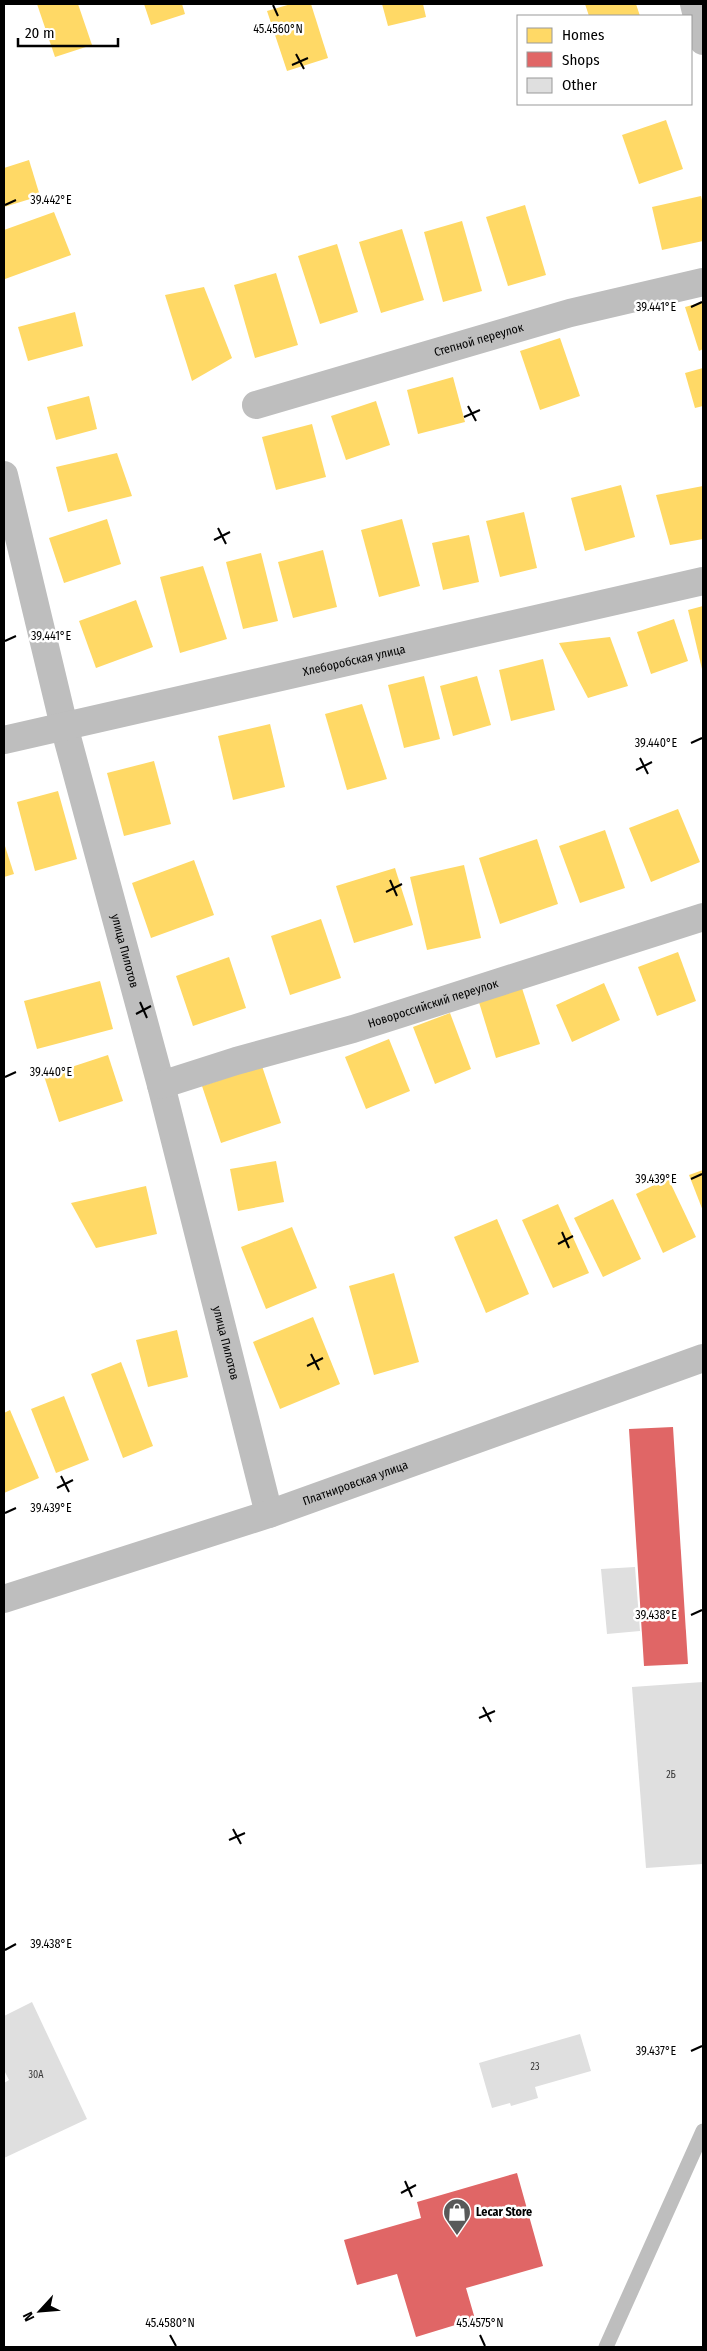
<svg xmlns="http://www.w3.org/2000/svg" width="707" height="2351" font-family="'Fira Sans Condensed',sans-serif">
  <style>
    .homes { fill: #ffd966 }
    .shops { fill: #e06666 }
    .building { fill: #dfdfdf }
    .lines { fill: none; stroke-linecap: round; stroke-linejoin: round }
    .service { stroke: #bebebe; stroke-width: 15 }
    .minor { stroke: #bebebe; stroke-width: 28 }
    .ticks { fill: none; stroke: #000; stroke-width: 2 }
    .labels { text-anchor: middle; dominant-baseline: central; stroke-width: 5; stroke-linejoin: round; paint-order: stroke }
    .number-label { font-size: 10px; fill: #383838 }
    .street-label { font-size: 12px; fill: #000; stroke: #fff }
    .poi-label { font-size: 12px; font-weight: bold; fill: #000; stroke: #fff; text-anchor: start }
    .ticks-label { font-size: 12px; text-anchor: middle; fill: #000; stroke: #fff; stroke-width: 5; stroke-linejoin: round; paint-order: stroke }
  </style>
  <rect width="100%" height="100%" fill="#fff"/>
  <!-- homes -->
  <g class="homes">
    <path d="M37,4H78L92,45L55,57Z"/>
    <path d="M144,4H182L185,14L151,25Z"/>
    <path d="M291,4H311L328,58L287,71L267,11Z"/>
    <path d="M382,4H423L426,17L388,26Z"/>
    <path d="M585,4H636L640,16H589Z"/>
    <path d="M666,120L683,169L639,184L622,135Z"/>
    <path d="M29,160L40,196L4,207V168Z"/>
    <path d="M701,196L703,205V241L662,250L652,207Z"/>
    <path d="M525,205L546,275L508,286L486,217Z"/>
    <path d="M54,212L71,255L5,279L4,230Z"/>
    <path d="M462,221L482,291L443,302L424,232Z"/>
    <path d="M402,229L424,300L381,313L359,242Z"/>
    <path d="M337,244L358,312L320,324L298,256Z"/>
    <path d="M276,273L298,345L255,358L234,285Z"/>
    <path d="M204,287L232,358L192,381L165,295Z"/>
    <path d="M703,302V349L699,351L685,307Z"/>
    <path d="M75,312L83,346L28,361L18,327Z"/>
    <path d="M560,338L580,396L540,410L520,351Z"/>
    <path d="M703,368V406L695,408L685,373Z"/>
    <path d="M453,377L465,422L418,434L407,390Z"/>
    <path d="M89,396L97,429L56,440L47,407Z"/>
    <path d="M376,401L390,445L346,460L331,416Z"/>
    <path d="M312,424L326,477L276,490L262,437Z"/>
    <path d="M117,453L132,496L68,512L56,467Z"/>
    <path d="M621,485L635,537L585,551L571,498Z"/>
    <path d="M703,486V539L670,545L656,495Z"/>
    <path d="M524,512L537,568L500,577L486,521Z"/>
    <path d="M107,519L121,564L64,583L49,538Z"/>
    <path d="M402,519L420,586L379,597L361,530Z"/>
    <path d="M469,535L479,582L443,590L432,543Z"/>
    <path d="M323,550L337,607L293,618L278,562Z"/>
    <path d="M261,553L278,621L243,629L226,562Z"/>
    <path d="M203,566L227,639L180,653L160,577Z"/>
    <path d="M136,600L153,647L96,668L79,621Z"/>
    <path d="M703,606V669H702L688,610Z"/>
    <path d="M674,619L688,661L651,674L637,632Z"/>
    <path d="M610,637L628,686L588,698L559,643Z"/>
    <path d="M543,659L555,710L511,721L499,670Z"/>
    <path d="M424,676L440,739L404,748L388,685Z"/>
    <path d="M477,676L491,725L453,736L440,686Z"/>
    <path d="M362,704L387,779L347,790L325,714Z"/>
    <path d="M270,724L285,787L233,800L218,736Z"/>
    <path d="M154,761L171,824L124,836L107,773Z"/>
    <path d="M58,791L77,859L35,871L17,802Z"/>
    <path d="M678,809L700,862L651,882L629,828Z"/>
    <path d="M605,830L625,888L580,903L559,846Z"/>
    <path d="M537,839L558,904L500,924L479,858Z"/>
    <path d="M4,843L14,874L4,877Z"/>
    <path d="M194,860L214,915L151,938L132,883Z"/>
    <path d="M464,865L481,938L427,950L410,877Z"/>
    <path d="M395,868L413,925L354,943L336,886Z"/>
    <path d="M321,919L341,978L290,995L271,936Z"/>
    <path d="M678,952L696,1001L657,1016L638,967Z"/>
    <path d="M229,957L246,1008L193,1026L176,976Z"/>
    <path d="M100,981L113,1029L37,1049L24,1001Z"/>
    <path d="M604,983L620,1020L572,1042L556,1005Z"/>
    <path d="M521,985L540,1044L496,1058L478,999Z"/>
    <path d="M450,1013L471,1069L435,1084L413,1027Z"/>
    <path d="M389,1039L410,1091L366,1109L345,1057Z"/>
    <path d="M108,1055L123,1101L59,1122L44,1076Z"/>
    <path d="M262,1066L281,1123L221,1143L202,1086Z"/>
    <path d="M276,1161L284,1202L238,1211L230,1169Z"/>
    <path d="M703,1170V1211L689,1175Z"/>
    <path d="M668,1178L696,1237L663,1253L636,1194Z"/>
    <path d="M146,1186L157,1234L96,1248L71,1203Z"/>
    <path d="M613,1199L641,1259L603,1277L574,1218Z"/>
    <path d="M558,1204L589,1273L553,1288L522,1220Z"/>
    <path d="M497,1219L529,1294L486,1313L454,1237Z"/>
    <path d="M292,1227L317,1288L266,1309L241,1247Z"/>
    <path d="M394,1273L419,1362L374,1375L349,1286Z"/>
    <path d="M313,1317L340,1384L280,1409L253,1342Z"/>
    <path d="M177,1330L188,1377L148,1387L136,1340Z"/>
    <path d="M121,1362L153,1446L123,1458L91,1374Z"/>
    <path d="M64,1396L89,1460L56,1473L31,1409Z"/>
    <path d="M10,1410L39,1478L4,1493V1413Z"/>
  </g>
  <!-- shops -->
  <g class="shops">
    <path d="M673,1427L688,1664L644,1666L629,1429Z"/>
    <path d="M517,2173L543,2266L466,2288L475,2319L416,2337L397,2274L357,2285L344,2240L421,2218L417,2202Z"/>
  </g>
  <!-- building -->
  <g class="building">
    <path d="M635,1567L640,1631L607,1634L601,1569Z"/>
    <path d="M703,1682V1864L646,1868L632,1687Z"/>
    <path d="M32,2002L87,2119L4,2158V2083L9,2080L4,2070V2016Z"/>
    <path d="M580,2034L591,2071L535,2087L538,2098L511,2106L510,2103L492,2108L479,2063Z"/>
  </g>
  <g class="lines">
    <!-- service -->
    <path class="service" d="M606,2347L703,2131"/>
    <!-- minor -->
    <g class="minor">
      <path d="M694,4L703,41"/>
      <path id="s1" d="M256,405L570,313L703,282"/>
      <path id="s2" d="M4,475L64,726L161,1085L269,1514"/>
      <path id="s3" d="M4,740L703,581"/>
      <path id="s4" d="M161,1085L236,1061L353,1029L703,917"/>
      <path id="s5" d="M4,1599L269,1514L703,1358"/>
    </g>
  </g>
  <!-- ticks -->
  <path class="ticks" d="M273,5L278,16M296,54L304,69M292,65L308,58M5,205L16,200M691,307L702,302M468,406L476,421M464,417L480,410M218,528L226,544M214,540L230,532M5,641L16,636M691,743L702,738M640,758L648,774M636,770L652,762M390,880L397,896M386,892L402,884M140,1002L147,1018M136,1014L151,1006M5,1077L16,1072M691,1179L702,1174M562,1232L569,1248M558,1244L573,1236M311,1354L319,1370M307,1366L323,1358M61,1476L69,1492M57,1488L73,1480M5,1513L16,1508M691,1615L702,1610M483,1707L491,1722M479,1718L495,1711M233,1829L241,1844M229,1840L245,1833M5,1950L16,1944M691,2051L702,2046M405,2181L412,2197M401,2193L416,2185M170,2335L176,2346M480,2335L485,2346"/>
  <!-- icons -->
  <defs>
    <g id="shop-pin" transform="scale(1.4375)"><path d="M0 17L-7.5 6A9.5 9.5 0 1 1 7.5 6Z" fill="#595959" stroke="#fff"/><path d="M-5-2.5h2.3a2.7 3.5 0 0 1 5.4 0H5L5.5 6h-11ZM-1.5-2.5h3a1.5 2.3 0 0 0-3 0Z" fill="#fff"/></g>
  </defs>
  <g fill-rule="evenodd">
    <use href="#shop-pin" x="457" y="2212"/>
  </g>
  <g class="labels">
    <!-- number labels -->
    <g class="number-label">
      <text x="671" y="1775">2Б</text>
      <text x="535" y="2067">23</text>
      <text x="36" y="2075">30А</text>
    </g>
    <!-- street labels -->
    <g class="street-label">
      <text stroke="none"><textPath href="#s1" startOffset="232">Степной переулок</textPath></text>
      <text stroke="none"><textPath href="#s3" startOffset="359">Хлеборобская улица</textPath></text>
      <text stroke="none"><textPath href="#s2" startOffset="491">улица Пилотов</textPath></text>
      <text stroke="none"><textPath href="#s4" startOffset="284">Новороссийский переулок</textPath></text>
      <text stroke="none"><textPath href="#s2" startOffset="896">улица Пилотов</textPath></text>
      <text stroke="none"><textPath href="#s5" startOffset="370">Платнировская улица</textPath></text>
    </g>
    <!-- poi labels -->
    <g class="poi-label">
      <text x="476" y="2212">Lecar Store</text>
    </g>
  </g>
  <g class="ticks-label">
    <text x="278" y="33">45.4560°N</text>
    <text x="51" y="204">39.442°E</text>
    <text x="656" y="311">39.441°E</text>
    <text x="51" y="640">39.441°E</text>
    <text x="656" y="747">39.440°E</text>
    <text x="51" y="1076">39.440°E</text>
    <text x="656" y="1183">39.439°E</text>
    <text x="51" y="1512">39.439°E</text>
    <text x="656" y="1619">39.438°E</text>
    <text x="51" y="1948">39.438°E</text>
    <text x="656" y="2055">39.437°E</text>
    <text x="170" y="2327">45.4580°N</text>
    <text x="480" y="2327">45.4575°N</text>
  </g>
  <!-- border -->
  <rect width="707" height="2351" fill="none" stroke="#000000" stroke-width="10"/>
  <!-- legend -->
  <rect x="517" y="15" width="175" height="90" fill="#ffffff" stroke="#999999"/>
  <rect x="527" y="28" width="25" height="15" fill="#ffd966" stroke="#999999"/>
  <text x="562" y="40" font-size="15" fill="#000000">Homes</text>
  <rect x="527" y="52" width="25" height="15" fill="#e06666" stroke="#999999"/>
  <text x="562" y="65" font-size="15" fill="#000000">Shops</text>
  <rect x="527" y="78" width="25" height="15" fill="#dfdfdf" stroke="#999999"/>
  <text x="562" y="90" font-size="15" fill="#000000">Other</text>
  <!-- north arrow -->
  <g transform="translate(40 2311) rotate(244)" stroke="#ffffff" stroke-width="4" paint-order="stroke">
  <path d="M0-4L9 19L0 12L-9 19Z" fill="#000000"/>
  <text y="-8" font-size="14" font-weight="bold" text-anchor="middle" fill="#000000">N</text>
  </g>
  <!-- scale -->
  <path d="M18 38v8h100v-8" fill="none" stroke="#000000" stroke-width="2.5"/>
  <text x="25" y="38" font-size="15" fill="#000000" stroke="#ffffff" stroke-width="4" paint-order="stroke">20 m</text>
</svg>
